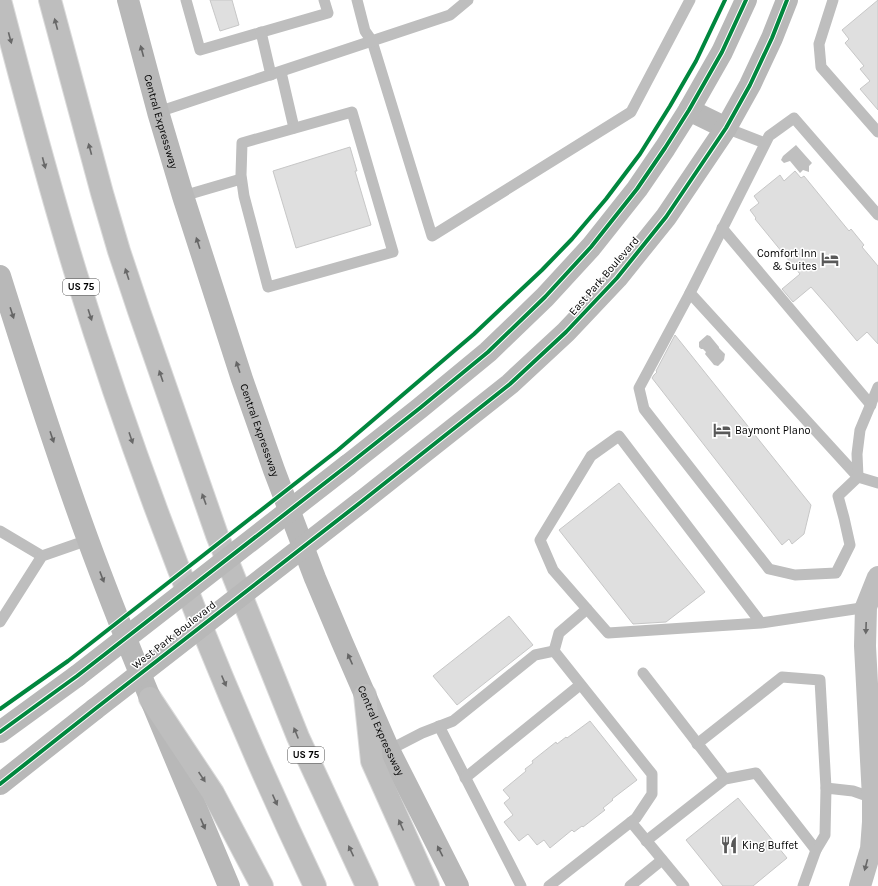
<svg xmlns="http://www.w3.org/2000/svg" width="878" height="886" font-family="Karla,sans-serif">
  <style>
    .water { fill: #bfbfbf }
    .building { fill: #dfdfdf; stroke: #c7c7c7 }
    .lines { fill: none; stroke-linecap: round; stroke-linejoin: round }
    .motorway-casing { stroke: #dbdbdb; stroke-width: 24 }
    .service { stroke: #bebebe; stroke-width: 11 }
    .tertiary { stroke: #bebebe; stroke-width: 22 }
    .secondary { stroke: #b8b8b8; stroke-width: 22 }
    .motorway { stroke: #bebebe; stroke-width: 22 }
    .secondary-bridge { stroke: #b8b8b8; stroke-width: 22 }
    .cycleway-casing { stroke: #fff; stroke-width: 6 }
    .cycleway { stroke: #00873e; stroke-width: 4 }
    .oneway { fill: #686868 }
    .oneway2 { fill: #656565 }
    .labels { text-anchor: middle; dominant-baseline: central; stroke-width: 3; stroke-linejoin: round; paint-order: stroke }
    .shield { fill: #fff; stroke: #4c4c4c; stroke-width: 1 }
    .shield-label { font-size: 10px; font-weight: bold; fill: #000 }
    .street-label { font-size: 11px; fill: #000; stroke: #fff }
    .poi-label { font-size: 11px; fill: #000; stroke: #fff; text-anchor: start }
  </style>
  <rect width="100%" height="100%" fill="#fff"/>
  <!-- water -->
  <g class="water">
    <path d="M796,145L812,163L809,166V172L803,170L800,173L790,161L784,163L781,160L783,156Z"/>
    <path d="M707,335L710,336L719,347V348L725,354L724,360L718,366L714,365L705,354L706,352L703,349H701L699,347V342Z"/>
  </g>
  <!-- building -->
  <g class="building">
    <path d="M210,0H232L239,25L220,31Z"/>
    <path d="M878,0V110L860,89L870,81L860,69L864,66L845,43L849,39L842,30Z"/>
    <path d="M350,147L357,171H355L371,225L296,248L273,171Z"/>
    <path d="M795,171L801,178L804,176L849,231L851,229L864,245L862,247L878,266V344L867,332L857,341L832,311L811,287L793,302L782,289L800,274L755,219L756,218L750,210L759,203L754,196L780,175L784,181Z"/>
    <path d="M675,335L811,505L804,534L792,544L789,539L782,545L652,378L654,375L657,372L656,371Z"/>
    <path d="M619,483L705,592L666,622L633,624L559,530Z"/>
    <path d="M509,616L533,645L457,705L433,676Z"/>
    <path d="M590,721L637,780L612,799L613,800L603,808L605,810L583,827L582,826L574,832L572,830L550,848L544,840L537,845L528,834L519,841L504,822L513,815L504,803L510,798L503,790L526,771L525,769L533,763L532,761L556,742L557,744L566,737L567,738Z"/>
    <path d="M738,798L787,858L753,886H723L686,840Z"/>
  </g>
  <g class="lines">
    <!-- motorway casing -->
    <g class="motorway-casing">
      <g id="motorway">
        <path d="M0,0C24,92 48,183 76,274C141,483 221,688 315,886"/>
        <path d="M50,0L102,193L119,251L139,311L217,535L298,737L367,886"/>
        <path d="M365,695L372,761L428,886"/>
        <path d="M150,698L213,793L262,886"/>
      </g>
    </g>
    <!-- service -->
    <g class="service">
      <path d="M186,0L200,50L328,13L324,0"/>
      <path d="M357,0L365,31L372,41L432,236L631,112L690,0"/>
      <path d="M833,0L819,44L821,67L878,132"/>
      <path d="M261,32L271,75"/>
      <path d="M281,72L294,128"/>
      <path d="M158,112L450,15L468,0"/>
      <path d="M352,112L393,252L268,287L244,196L241,175L242,143Z"/>
      <path d="M726,128L765,143"/>
      <path d="M183,196L241,179"/>
      <path d="M878,215L794,118L769,136L690,293L858,477L878,483"/>
      <path d="M722,228L871,405"/>
      <path d="M690,293L639,388L644,409L769,569L795,575L836,573L850,545L844,518L838,496L858,477L857,454L860,430L878,387"/>
      <path d="M0,531L42,556"/>
      <path d="M0,622L42,556L88,540"/>
      <path d="M761,623L619,436L591,456L540,540L553,570L608,633L761,623L868,607"/>
      <path d="M554,651L559,633L587,609"/>
      <path d="M643,673L725,779"/>
      <path d="M439,726L521,886"/>
      <path d="M697,744L782,677L820,680L826,788"/>
      <path d="M389,750L422,733L453,721L535,655L554,651L652,774V794L636,818L549,886"/>
      <path d="M465,778L580,685"/>
      <path d="M631,822L684,886"/>
      <path d="M646,841L725,779L756,773L816,850L825,835L826,788L853,791L873,798"/>
      <path d="M630,886L662,860"/>
      <path d="M803,886L816,850"/>
    </g>
    <!-- tertiary -->
    <path class="tertiary" d="M860,886L871,849L873,822V798L865,646L866,607L878,577"/>
    <!-- secondary -->
    <g class="secondary">
      <path id="s1" d="M128,0L158,112L183,196L242,379L274,470L315,578L342,642L389,750L458,886"/>
      <path d="M689,110L726,128"/>
      <path d="M0,276C28,365 56,453 88,540C131,657 181,771 229,886"/>
      <path d="M348,465L420,408L488,352L545,297L591,247L637,189L665,148L689,110L722,52L746,0"/>
      <path d="M361,502L510,384L566,332L617,278L666,217L726,128L750,85L772,38L787,0"/>
      <path d="M0,732L77,676"/>
      <path d="M0,784L95,709"/>
    </g>
    <!-- motorway -->
    <use href="#motorway" class="motorway"/>
    <!-- secondary-bridge -->
    <g class="secondary-bridge">
      <path d="M77,676L348,465"/>
      <path d="M95,709L361,502"/>
    </g>
    <!-- cycleway casing -->
    <g class="cycleway-casing">
      <g id="cycleway">
        <path d="M0,709L68,661L338,450L474,334L542,270L572,239L606,199L640,154L670,106L696,61L725,0"/>
        <path d="M0,732L77,676L348,465L420,408L488,352L545,297L591,247L637,189L665,148L689,110L722,52L746,0"/>
        <path d="M0,784L95,709L361,502L510,384L566,332L617,278L666,217L726,128L750,85L772,38L787,0"/>
      </g>
    </g>
    <!-- cycleway -->
    <use href="#cycleway" class="cycleway"/>
  </g>
  <!-- one-way arrows -->
  <defs><path id="oneway-solid" d="M-6-.8H1V-3.2L6.5 0L1 3.2V.8H-6Z"/></defs>
  <g class="oneway">
    <use href="#oneway-solid" transform="translate(56 24) rotate(-105)"/>
    <use href="#oneway-solid" transform="translate(10 38) rotate(75)"/>
    <use href="#oneway-solid" transform="translate(90 149) rotate(-105)"/>
    <use href="#oneway-solid" transform="translate(44 163) rotate(75)"/>
    <use href="#oneway-solid" transform="translate(127 274) rotate(-108)"/>
    <use href="#oneway-solid" transform="translate(90 315) rotate(72)"/>
    <use href="#oneway-solid" transform="translate(161 376) rotate(-109)"/>
    <use href="#oneway-solid" transform="translate(131 438) rotate(71)"/>
    <use href="#oneway-solid" transform="translate(204 499) rotate(-110)"/>
    <use href="#oneway-solid" transform="translate(866 628) rotate(92)"/>
    <use href="#oneway-solid" transform="translate(224 681) rotate(67)"/>
    <use href="#oneway-solid" transform="translate(296 733) rotate(-112)"/>
    <use href="#oneway-solid" transform="translate(202 777) rotate(56)"/>
    <use href="#oneway-solid" transform="translate(275 800) rotate(66)"/>
    <use href="#oneway-solid" transform="translate(401 825) rotate(-114)"/>
    <use href="#oneway-solid" transform="translate(351 851) rotate(-115)"/>
    <use href="#oneway-solid" transform="translate(866 865) rotate(105)"/>
  </g>
  <g class="oneway2">
    <use href="#oneway-solid" transform="translate(142 51) rotate(-105)"/>
    <use href="#oneway-solid" transform="translate(198 243) rotate(-108)"/>
    <use href="#oneway-solid" transform="translate(12 313) rotate(72)"/>
    <use href="#oneway-solid" transform="translate(238 367) rotate(-108)"/>
    <use href="#oneway-solid" transform="translate(52 437) rotate(71)"/>
    <use href="#oneway-solid" transform="translate(102 577) rotate(69)"/>
    <use href="#oneway-solid" transform="translate(350 659) rotate(-114)"/>
    <use href="#oneway-solid" transform="translate(203 824) rotate(67)"/>
    <use href="#oneway-solid" transform="translate(440 851) rotate(-117)"/>
  </g>
  <!-- icons -->
  <defs>
    <g id="hotel-bare" transform="scale(1.38)"><path d="M-6-4.5h1.5V1H6V5H4.5V3h-9V5H-6ZM-4 0a1.8 1.8 0 1 1 3.6 0ZM.5 0V-2.5h3Q6-2.5 6 0Z" fill="#595959" stroke="#fff" stroke-width="2.5" paint-order="stroke"/></g>
    <g id="restaurant-bare" transform="scale(1.38)"><path d="M-5-6h1v4h1v-4h1v4h1v-4h1v5L-1.5 .5V6h-2V.5L-5-1ZM5-6V6H3V1.5H1.5Q1.5-4 5-6Z" fill="#595959" stroke="#fff" stroke-width="2.5" paint-order="stroke"/></g>
  </defs>
  <g fill-rule="evenodd">
    <use href="#hotel-bare" x="830" y="259"/>
    <use href="#hotel-bare" x="722" y="430"/>
    <use href="#restaurant-bare" x="729" y="845"/>
  </g>
  <g class="labels">
    <!-- shield labels -->
    <g class="shield">
      <rect x="63" y="279" width="36" height="16" rx="3"/>
      <rect x="288" y="747" width="36" height="16" rx="3"/>
    </g>
    <g class="shield-label">
      <text x="81" y="287">US 75</text>
      <text x="306" y="755">US 75</text>
    </g>
    <!-- street labels -->
    <g class="street-label">
      <text stroke="none"><textPath href="#s1" startOffset="126">Central Expressway</textPath></text>
      <text transform="translate(604 276) rotate(-49)">East Park Boulevard</text>
      <text stroke="none"><textPath href="#s1" startOffset="450">Central Expressway</textPath></text>
      <text transform="translate(174 635) rotate(-38)">West Park Boulevard</text>
      <text stroke="none"><textPath href="#s1" startOffset="774">Central Expressway</textPath></text>
    </g>
    <!-- poi labels -->
    <g class="poi-label">
      <text x="817" y="253" text-anchor="end">Comfort Inn<tspan x="817" dy="13">&amp; Suites</tspan></text>
      <text x="735" y="430">Baymont Plano</text>
      <text x="742" y="845">King Buffet</text>
    </g>
  </g>
</svg>
